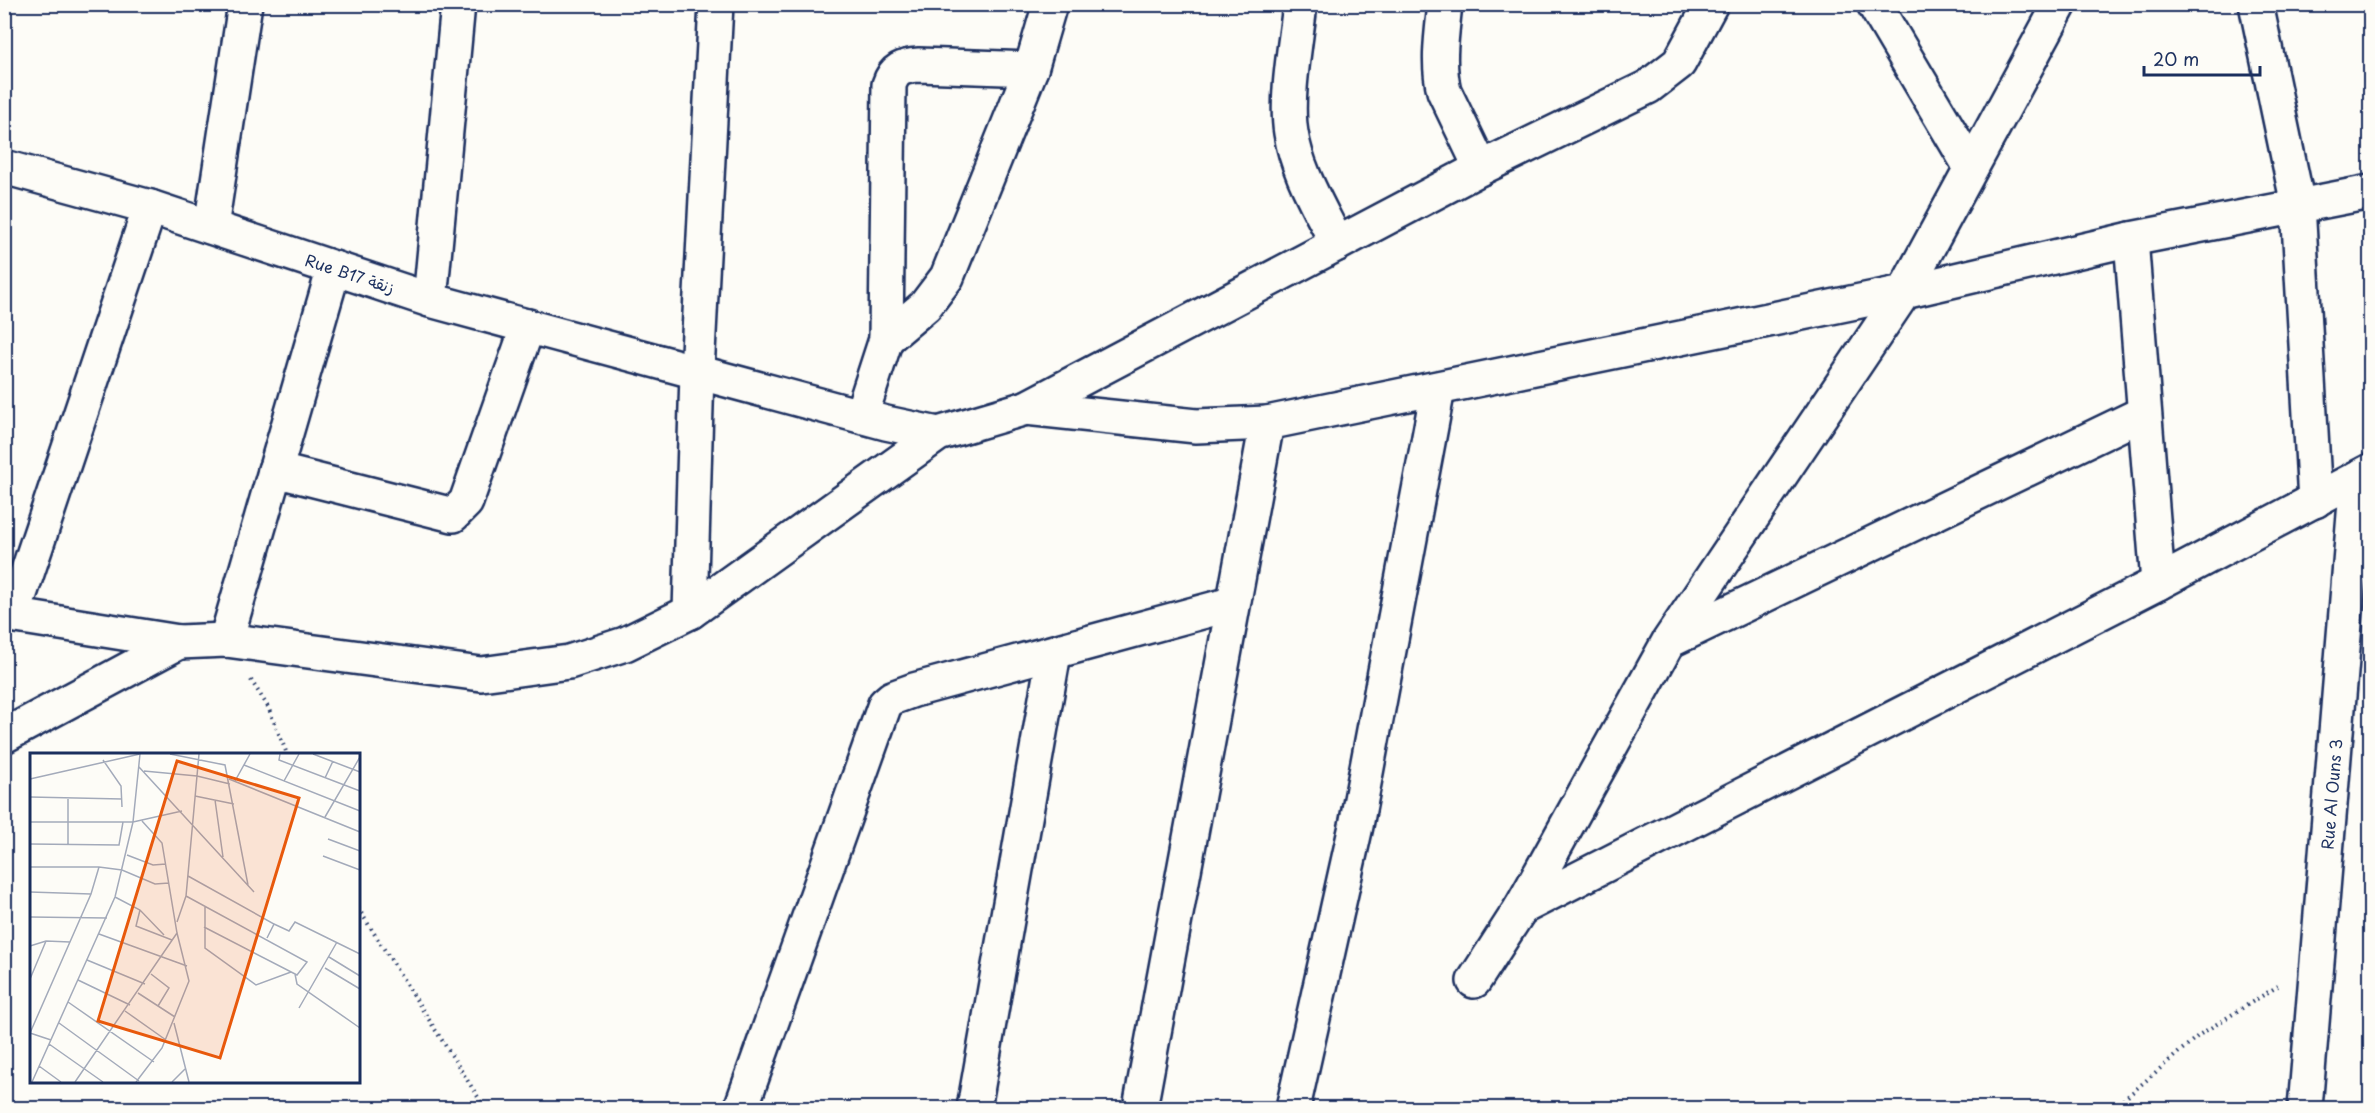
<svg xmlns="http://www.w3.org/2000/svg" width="2375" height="1113" font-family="'Playpen Sans','Playpen Sans Arabic',sans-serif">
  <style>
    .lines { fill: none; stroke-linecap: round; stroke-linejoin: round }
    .street-casing { stroke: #1b2f5e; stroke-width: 38 }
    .path { stroke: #1b2f5e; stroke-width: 4; stroke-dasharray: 1.5 4.5; stroke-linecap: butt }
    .street { stroke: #fdfcf7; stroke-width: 33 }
    .labels { text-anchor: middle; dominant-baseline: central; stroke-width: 6; stroke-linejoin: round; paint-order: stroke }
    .street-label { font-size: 16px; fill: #1b2f5e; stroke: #fdfcf7 }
    .inset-road { fill: none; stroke: #a3aaba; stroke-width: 1.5 }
    .view { fill: #e8590c; fill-opacity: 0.15; stroke: #e8590c; stroke-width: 3 }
    .inset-edge { fill: none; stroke: #1b2f5e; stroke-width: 3 }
  </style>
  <rect width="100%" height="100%" fill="#fdfcf7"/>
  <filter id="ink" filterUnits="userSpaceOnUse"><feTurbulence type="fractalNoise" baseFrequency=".0167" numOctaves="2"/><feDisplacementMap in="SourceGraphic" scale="12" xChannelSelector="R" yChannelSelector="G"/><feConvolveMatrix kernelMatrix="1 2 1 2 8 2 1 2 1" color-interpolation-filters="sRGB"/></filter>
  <g filter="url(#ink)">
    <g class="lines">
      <!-- street casing -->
      <g class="street-casing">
        <g id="street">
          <path d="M1300,4C1296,42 1285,97 1291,133C1297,172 1320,208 1337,244"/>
          <path d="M1445,4C1442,33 1437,63 1444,91L1481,168"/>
          <path d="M1874,4L1970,166"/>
          <path d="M2256,4L2298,205L2315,501"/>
          <path d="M4,167L150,207L430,300L886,423L938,434"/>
          <path d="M211,227L245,4"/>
          <path d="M2131,239L2158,583"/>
          <path d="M430,300L458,4"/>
          <path d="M886,339L925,306L947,277L1031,69L1050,4"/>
          <path d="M1026,408L1196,426L1267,423L1904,292L2131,239L2370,192"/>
          <path d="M861,416L886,339L889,85C894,69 903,66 919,65L1031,69"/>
          <path d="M275,470L453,515L466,502L528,326"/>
          <path d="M690,612L697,372L716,4"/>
          <path d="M4,614L179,642L226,640L481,674L569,662L625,644L690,612L938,434L1026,408L1481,168L1648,87L1679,63L1711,4"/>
          <path d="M13,615L150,207"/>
          <path d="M226,640L334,268"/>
          <path d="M1671,640L2144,413"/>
          <path d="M4,736L179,642"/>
          <path d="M1521,908L2158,583L2370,471"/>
          <path d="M1474,981L1521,908L1669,641L1904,292L2060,4"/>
          <path d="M741,1108L885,704L892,698L914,690L1231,604"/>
          <path d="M974,1108L1054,653"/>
          <path d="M1140,1108L1267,423"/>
          <path d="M1293,1108L1356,826L1438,389"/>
          <path id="s1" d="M2305,1108L2357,478"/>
        </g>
      </g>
      <!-- path -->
      <g class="path">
        <path d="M251,680L268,707L287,754"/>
        <path d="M358,908L485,1108"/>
        <path d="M2114,1108L2199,1035L2278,986"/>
      </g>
      <!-- street -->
      <use href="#street" class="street"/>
    </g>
  </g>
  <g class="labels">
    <!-- street labels -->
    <g class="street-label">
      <text transform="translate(350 273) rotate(18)">Rue B17 زنقة</text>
      <text stroke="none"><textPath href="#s1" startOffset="315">Rue Al Ouns 3</textPath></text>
    </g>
  </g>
  <!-- overview -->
  <g transform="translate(30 753)">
    <rect width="330" height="330" fill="#fdfcf7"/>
    <path class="inset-road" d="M140,1L195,12L218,132M250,1L249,7L330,38M283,1L330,19M73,7L91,33L92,54M214,12L330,58M109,14L224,139M114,18L167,23L200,31M295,25L303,8M0,26L110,1M199,26L330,79M205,28L220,1M254,28L269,1M165,43L204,51M0,44L92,46M38,46V91M185,47L193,104M295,64L330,4M0,69H103L152,58M298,86L330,98M0,91L89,92L93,69M97,102L123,112L136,111M293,103L330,117M0,114H69L92,117L125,131L139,130M158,123L244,171L237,185M0,139L61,141M156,143L277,209L267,222L174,174M85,144L110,157L134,182M175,153V195L226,232L261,219M110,157L106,173L142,187M0,164L77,165M147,169L156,143L169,1M244,171L259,178L265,169L330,201M69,181L157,213M0,193L16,188L40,189M299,204L330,223M57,207L115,231M295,215L330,236M121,221L139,235L128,253M265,221L267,231L330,275M0,226L16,188M48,227L100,252M108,240L145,264M38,249L124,309M269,255L307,189M95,258L136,287M29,270L109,328M144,270L159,329M0,280L61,141L69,114M0,280L21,287M19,291L73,329M9,313L31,329M2,329L85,144L103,69L110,1M45,329L147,180M106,329L132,295L159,228L147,180L132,90L112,68M142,329L155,316"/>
    <path class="view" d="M147,8L269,45L190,305L68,268Z"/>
    <rect width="330" height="330" class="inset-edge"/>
  </g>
  <!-- margin -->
  <rect width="2375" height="1113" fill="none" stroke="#fdfcf7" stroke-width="24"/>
  <rect x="12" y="12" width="2351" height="1089" fill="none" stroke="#1b2f5e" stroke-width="2" filter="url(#ink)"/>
  <!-- scale -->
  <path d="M2144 66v9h116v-9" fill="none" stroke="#1b2f5e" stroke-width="3"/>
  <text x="2153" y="66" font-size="18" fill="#1b2f5e" stroke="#fdfcf7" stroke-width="4.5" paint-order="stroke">20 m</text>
</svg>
